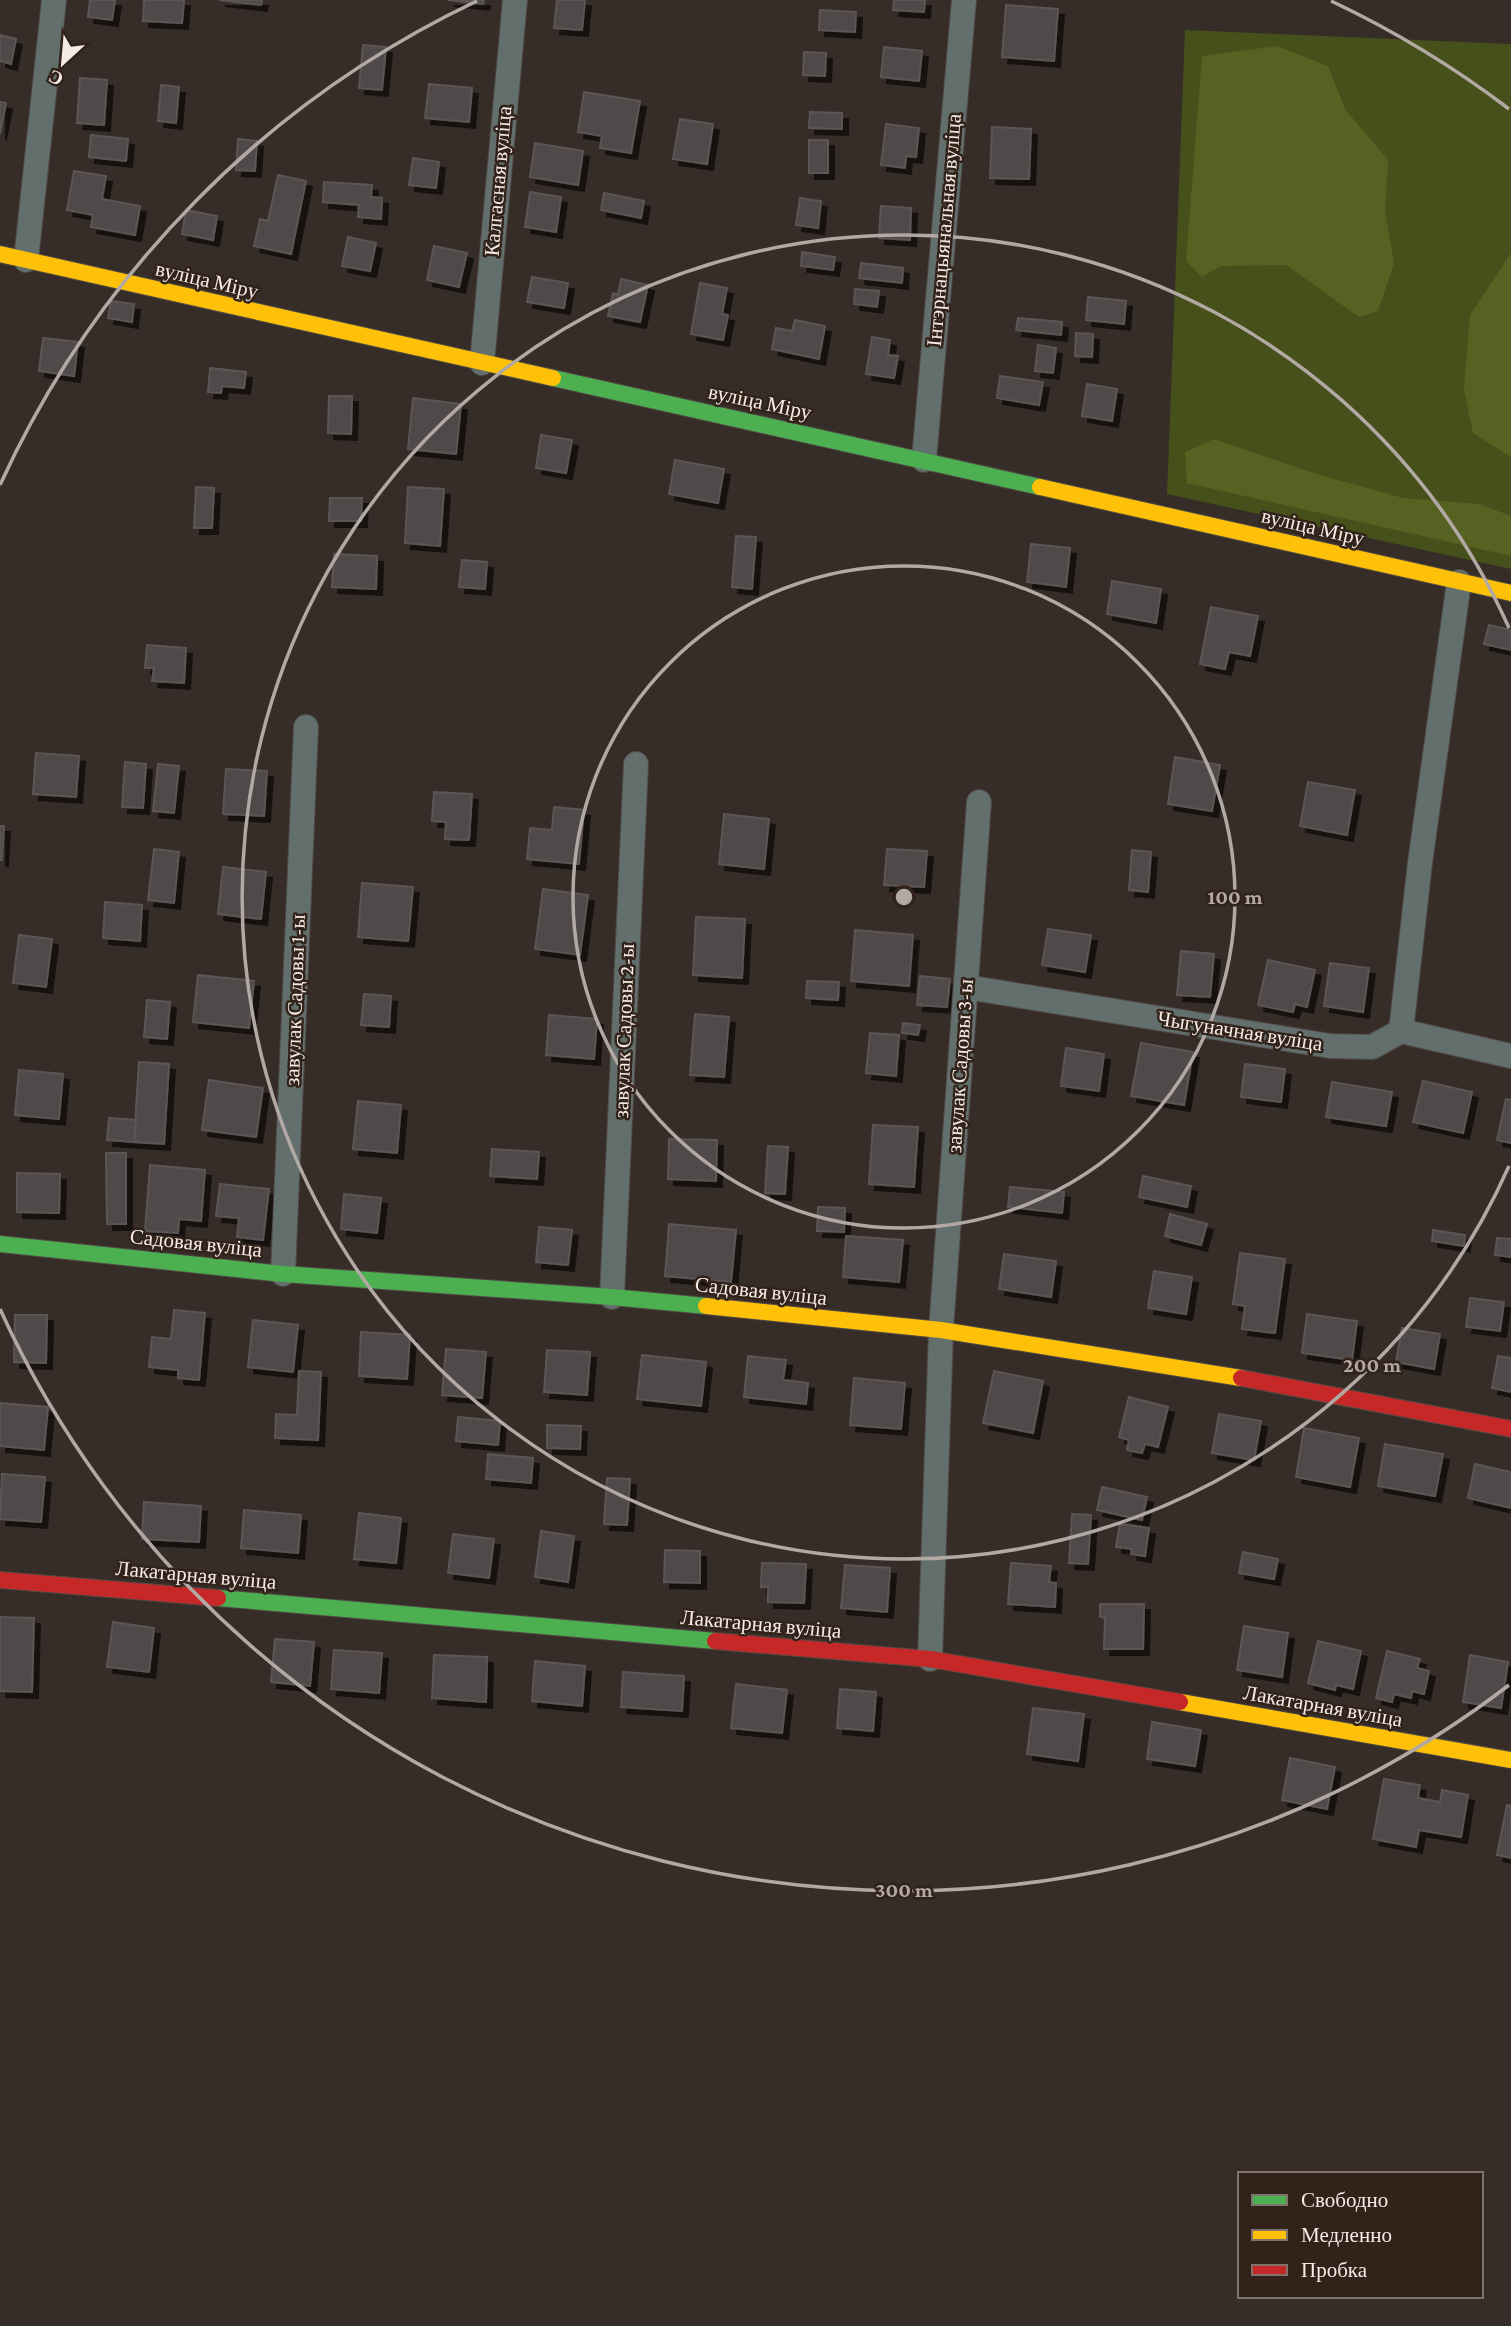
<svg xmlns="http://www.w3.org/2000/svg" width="1511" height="2326" font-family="'Crimson Pro',serif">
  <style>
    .green { fill: #46501a }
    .forest { fill: #566222 }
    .building { fill: #504948; stroke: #5d5555; stroke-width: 2; filter: url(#shadow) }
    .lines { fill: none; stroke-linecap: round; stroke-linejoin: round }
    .street-casing { stroke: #504944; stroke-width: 26 }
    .fast-casing { stroke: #504944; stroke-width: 18 }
    .slow-casing { stroke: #504944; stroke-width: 18 }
    .jam-casing { stroke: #504944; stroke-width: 18 }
    .street { stroke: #626f6d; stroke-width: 24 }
    .fast { stroke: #4caf50; stroke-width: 16 }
    .slow { stroke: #ffc107; stroke-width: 16 }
    .jam { stroke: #c62828; stroke-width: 16 }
    .ring { fill: none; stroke: #b3a9a4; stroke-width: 3.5 }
    .labels { text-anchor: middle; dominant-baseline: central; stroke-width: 5; stroke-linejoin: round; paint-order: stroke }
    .street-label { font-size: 21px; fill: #f6ece6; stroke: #32231a }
    .centre { fill: #b3a9a4; stroke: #32231a; stroke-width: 3.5 }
    .ring-label { font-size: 21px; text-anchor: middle; font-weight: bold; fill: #b3a9a4; stroke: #32231a; stroke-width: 5; stroke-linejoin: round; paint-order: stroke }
  </style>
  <defs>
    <filter id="shadow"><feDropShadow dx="6" dy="6" stdDeviation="0" flood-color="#0009"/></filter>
  </defs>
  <rect width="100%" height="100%" fill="#362d29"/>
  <!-- green -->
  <path class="green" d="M1185,30L1511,44V569L1167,494Z"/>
  <!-- forest -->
  <g class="forest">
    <path d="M1277,46L1328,66L1345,109L1388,160L1385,212L1394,263L1378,311L1359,317L1286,265L1220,266L1202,277L1186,261L1202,56Z"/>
    <path d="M1511,253V457L1473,433L1464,389L1470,315Z"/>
    <path d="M1214,439L1310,472L1403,498L1479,504L1511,516V556L1187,483L1185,452Z"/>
  </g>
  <!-- building -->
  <g class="building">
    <path d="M90,0H115L112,20L88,17Z"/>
    <path d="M144,0H184L182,23L143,21Z"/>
    <path d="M219,0H262L261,5Z"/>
    <path d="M448,0H484L483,4Z"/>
    <path d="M557,0H585L582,30L554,28Z"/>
    <path d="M894,0H925L924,12L893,10Z"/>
    <path d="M1006,5L1058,9L1054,61L1002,57Z"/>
    <path d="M820,10L856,12L855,32L819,30Z"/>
    <path d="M0,35L16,39L11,64L0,61Z"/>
    <path d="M363,45L386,47L382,90L359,88Z"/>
    <path d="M884,47L922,51L919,81L881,77Z"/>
    <path d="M804,52L826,53L825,76L803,75Z"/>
    <path d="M80,78L107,80L104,125L77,123Z"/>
    <path d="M429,84L472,88L469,122L425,118Z"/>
    <path d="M161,85L179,87L176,123L158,121Z"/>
    <path d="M584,92L640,101L631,153L600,148L602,136L578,132Z"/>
    <path d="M0,102L6,103L0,134Z"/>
    <path d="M810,112L842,113V129L809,128Z"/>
    <path d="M680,119L713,124L707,164L673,159Z"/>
    <path d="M886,124L919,128L916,157L906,156L905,168L881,165Z"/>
    <path d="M992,127L1031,129L1029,179L990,178Z"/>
    <path d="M91,135L128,139L126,161L89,157Z"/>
    <path d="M238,139L257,141L255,171L236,170Z"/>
    <rect x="809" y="140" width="19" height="33"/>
    <path d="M535,143L583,151L578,185L530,177Z"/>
    <path d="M413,158L439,162L436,188L409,185Z"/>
    <path d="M74,171L106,176L102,199L140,206L135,235L91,227L93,215L67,210Z"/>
    <path d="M278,175L306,181L291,254L254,246L260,219L268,221Z"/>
    <path d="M324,182L372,185L371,197L382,198L381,219L358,217L359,205L323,202Z"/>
    <path d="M530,192L561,197L556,232L525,227Z"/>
    <path d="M604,193L644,201L641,218L601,210Z"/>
    <path d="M800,198L821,201L818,228L796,225Z"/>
    <path d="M881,206L911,208L910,240L879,238Z"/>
    <path d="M186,210L217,216L213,240L182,234Z"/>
    <path d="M348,237L376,243L370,271L342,266Z"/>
    <path d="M434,246L467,253L459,287L427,280Z"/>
    <path d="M802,252L835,257L833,270L801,266Z"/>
    <path d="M861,263L903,268L902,283L859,278Z"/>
    <path d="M532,277L568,283L564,308L527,302Z"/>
    <path d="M621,279L648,285L640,322L608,316L613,293L618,295Z"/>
    <path d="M700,283L727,288L722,314L728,315L723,340L691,334Z"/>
    <path d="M855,289L879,291L877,307L854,304Z"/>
    <path d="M1088,297L1126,301L1124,324L1086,320Z"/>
    <path d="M111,301L134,304L132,322L108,318Z"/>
    <path d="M1018,318L1062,322L1061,335L1016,330Z"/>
    <path d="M795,320L825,326L819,359L772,349L776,328L792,331Z"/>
    <path d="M1076,333L1093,334L1092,357L1075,356Z"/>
    <path d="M872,337L890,340L888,355L898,356L894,378L866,374Z"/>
    <path d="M43,338L78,342L74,376L39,371Z"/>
    <path d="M1038,345L1056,348L1053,373L1035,371Z"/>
    <path d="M210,368L246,372L244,388L222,386L221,393L208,392Z"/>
    <path d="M1000,376L1043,382L1039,405L997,398Z"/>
    <path d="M1087,384L1117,389L1112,421L1082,416Z"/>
    <path d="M329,396H352L351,434L328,433Z"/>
    <path d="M413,398L461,404L456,454L408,449Z"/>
    <path d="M541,435L572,440L566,473L536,468Z"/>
    <path d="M675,460L724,469L718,503L669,494Z"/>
    <path d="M196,487L214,488L212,528H194Z"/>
    <path d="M408,487L444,489L440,546L405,543Z"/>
    <path d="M330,498H362L361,521H329Z"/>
    <path d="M736,536L756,537L752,589L732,587Z"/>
    <path d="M1031,544L1070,548L1066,587L1027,582Z"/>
    <path d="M334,554L377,556L376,589L332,587Z"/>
    <path d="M462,560L487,562L485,589L459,587Z"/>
    <path d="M1112,581L1161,589L1156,623L1107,614Z"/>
    <path d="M1211,607L1258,616L1250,656L1229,652L1225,669L1200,664Z"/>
    <path d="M1489,625L1511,630V650L1484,644Z"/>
    <path d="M147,645L186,648L184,683L152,681L154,668H145Z"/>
    <path d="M36,753L79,756L76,797L33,794Z"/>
    <path d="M1175,757L1220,765L1212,811L1168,804Z"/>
    <path d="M125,762L146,764L143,808L122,807Z"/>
    <path d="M158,764L179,766L174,813L153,811Z"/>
    <path d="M226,769L267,771L264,816L223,814Z"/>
    <path d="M1308,782L1355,790L1347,835L1300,826Z"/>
    <path d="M434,792L472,794L469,840L445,839L446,822L432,821Z"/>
    <path d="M554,807L584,810L579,864L527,859L530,828L552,830Z"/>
    <path d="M724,814L769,819L764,869L719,864Z"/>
    <path d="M0,826H4L2,860H0Z"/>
    <path d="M154,849L179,852L174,903L148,900Z"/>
    <path d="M887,849L927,851L924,887L884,885Z"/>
    <path d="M1132,850L1151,852L1148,892L1129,890Z"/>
    <path d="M223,867L266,872L261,919L218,914Z"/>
    <path d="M362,883L413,887L408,941L358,937Z"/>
    <path d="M543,889L588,895L580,955L535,949Z"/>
    <path d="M105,902L142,905L140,941L103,938Z"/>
    <path d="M696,917L745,919L742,978L693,975Z"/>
    <path d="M1048,929L1091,935L1085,972L1042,965Z"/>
    <path d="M855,930L913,935L909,986L851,981Z"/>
    <path d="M19,935L52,939L46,987L13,983Z"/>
    <path d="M1181,951L1214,954L1210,997L1177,995Z"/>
    <path d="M1268,960L1315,970L1307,1007L1295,1004L1293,1012L1258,1005Z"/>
    <path d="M1330,963L1369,968L1363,1012L1324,1006Z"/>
    <path d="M198,975L254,981L249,1028L193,1022Z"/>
    <path d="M920,976L950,979L947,1007L917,1005Z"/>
    <path d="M807,981L839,982L838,1000L806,998Z"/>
    <path d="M364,994L391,996L389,1027L361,1025Z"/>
    <path d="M147,1000L170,1002L167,1039L144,1037Z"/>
    <path d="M695,1014L729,1017L724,1077L690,1075Z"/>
    <path d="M549,1015L597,1019L594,1059L546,1055Z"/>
    <path d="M903,1023L920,1025L918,1035L902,1033Z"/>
    <path d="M870,1033L899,1035L896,1076L866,1073Z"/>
    <path d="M1141,1043L1193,1052L1184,1105L1131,1096Z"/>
    <path d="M1066,1048L1104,1054L1099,1091L1061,1086Z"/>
    <path d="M139,1062L169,1064L164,1144L134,1142Z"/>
    <path d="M1245,1064L1285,1069L1281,1102L1241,1097Z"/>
    <path d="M19,1070L63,1074L59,1119L15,1115Z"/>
    <path d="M209,1080L263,1088L256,1137L202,1130Z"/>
    <path d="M1423,1081L1472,1092L1463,1133L1413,1122Z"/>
    <path d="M1332,1082L1392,1092L1386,1126L1326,1117Z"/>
    <path d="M1506,1099L1511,1100V1143L1497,1140Z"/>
    <path d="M358,1101L401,1105L397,1153L353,1149Z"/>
    <path d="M109,1118L136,1120L134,1142L107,1140Z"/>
    <path d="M873,1125L918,1127L914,1187L869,1184Z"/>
    <path d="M669,1139L717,1140L716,1181L668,1179Z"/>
    <path d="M768,1146L788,1147L785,1194L765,1193Z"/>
    <path d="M492,1149L539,1152L537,1179L490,1176Z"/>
    <path d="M106,1153H126V1224H107Z"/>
    <path d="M150,1165L205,1170L201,1221L179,1219L178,1233L145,1231Z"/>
    <path d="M17,1173L60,1174L59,1213L17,1212Z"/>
    <path d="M1143,1176L1191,1186L1187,1207L1139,1197Z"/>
    <path d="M220,1184L269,1189L263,1240L237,1237L239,1218L216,1216Z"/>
    <path d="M1010,1187L1064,1192L1062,1213L1008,1207Z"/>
    <path d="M344,1194L381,1198L377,1233L341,1229Z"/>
    <path d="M818,1207L845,1208L844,1232L817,1231Z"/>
    <path d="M1170,1214L1207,1224L1201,1245L1165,1236Z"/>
    <path d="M669,1224L736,1230L731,1282L665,1276Z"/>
    <path d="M539,1227L572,1230L568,1265L536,1262Z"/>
    <path d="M1433,1230L1465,1235L1464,1246L1432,1241Z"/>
    <path d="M846,1236L903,1240L899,1282L843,1277Z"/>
    <path d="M1497,1238L1511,1239V1257L1495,1255Z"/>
    <path d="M1240,1253L1285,1259L1275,1333L1242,1329L1245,1306L1233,1304Z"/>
    <path d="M1004,1254L1056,1261L1051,1297L999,1289Z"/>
    <path d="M1154,1271L1192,1277L1186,1314L1148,1308Z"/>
    <path d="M1470,1298L1504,1302L1500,1331L1466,1327Z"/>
    <path d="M174,1310L205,1313L199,1380L178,1378V1370L149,1367L152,1337L171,1339Z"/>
    <path d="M1307,1314L1357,1321L1352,1360L1302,1353Z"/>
    <path d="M15,1315H47L46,1363L14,1362Z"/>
    <path d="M253,1320L298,1325L293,1372L248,1367Z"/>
    <path d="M1402,1328L1440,1334L1434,1369L1396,1362Z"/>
    <path d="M361,1332L410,1335L407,1379L359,1376Z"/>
    <path d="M446,1349L486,1352L482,1398L442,1395Z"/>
    <path d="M547,1350L590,1352L587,1395L544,1392Z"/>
    <path d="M642,1355L706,1362L701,1406L637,1399Z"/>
    <path d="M748,1356L786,1360L783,1380L808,1383L806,1404L744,1397Z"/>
    <path d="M1498,1356L1511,1358V1392L1492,1388Z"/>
    <path d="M299,1371L321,1372L318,1440L275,1438L276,1414L297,1415Z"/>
    <path d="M994,1371L1043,1381L1033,1433L983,1423Z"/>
    <path d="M854,1378L905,1383L901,1429L850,1425Z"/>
    <path d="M1129,1397L1168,1407L1158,1447L1145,1444L1142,1453L1127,1450L1129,1440L1119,1437Z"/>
    <path d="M0,1403L48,1407L44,1450L0,1446Z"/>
    <path d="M1219,1414L1261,1421L1254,1460L1212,1453Z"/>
    <path d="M458,1417L500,1421L498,1445L456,1441Z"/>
    <path d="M547,1425L581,1426L580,1449L547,1448Z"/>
    <path d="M1304,1428L1359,1438L1350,1487L1296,1477Z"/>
    <path d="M1385,1444L1443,1454L1435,1496L1378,1486Z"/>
    <path d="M488,1454L533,1458L531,1483L486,1479Z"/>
    <path d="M1475,1464L1511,1472V1508L1468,1498Z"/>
    <path d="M2,1474L45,1477L41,1522L0,1519Z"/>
    <path d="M607,1478L630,1479L627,1525L604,1524Z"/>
    <path d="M1102,1487L1147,1497L1142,1520L1097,1510Z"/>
    <path d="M144,1502L201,1506L199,1542L142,1539Z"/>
    <path d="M244,1510L301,1515L298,1553L241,1548Z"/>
    <path d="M359,1513L401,1518L396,1563L354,1559Z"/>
    <path d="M1072,1514L1091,1515L1088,1564L1069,1563Z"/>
    <path d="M1120,1524L1149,1528L1145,1556L1131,1554L1132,1549L1116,1547Z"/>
    <path d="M541,1531L574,1536L568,1582L535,1577Z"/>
    <path d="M453,1534L494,1539L489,1578L448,1573Z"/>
    <path d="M665,1550L700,1551V1583L664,1582Z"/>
    <path d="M1243,1552L1278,1559L1274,1579L1239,1573Z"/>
    <path d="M762,1563L806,1564L804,1603L768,1602V1587H761Z"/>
    <path d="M1011,1563L1051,1566L1049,1582L1056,1583L1055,1607L1008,1604Z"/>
    <path d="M845,1565L890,1568L887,1612L841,1608Z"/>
    <path d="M1100,1604H1144L1143,1649H1104L1105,1618L1100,1617Z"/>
    <path d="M0,1617L34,1618L32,1692L0,1691Z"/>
    <path d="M113,1622L154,1628L149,1672L107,1667Z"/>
    <path d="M1244,1626L1288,1633L1282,1677L1237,1670Z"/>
    <path d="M275,1639L314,1642L310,1686L271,1682Z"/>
    <path d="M1318,1641L1361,1651L1353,1689L1336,1685L1335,1690L1308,1683Z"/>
    <path d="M334,1650L382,1653L379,1693L331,1689Z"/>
    <path d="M1387,1651L1420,1659L1417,1668L1429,1671L1424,1694L1412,1691L1411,1698L1394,1694L1392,1702L1376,1698Z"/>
    <path d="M434,1655L487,1657L486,1702L432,1698Z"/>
    <path d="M1470,1655L1508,1662L1501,1708L1463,1702Z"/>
    <path d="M535,1661L585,1666L582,1706L532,1701Z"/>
    <path d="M623,1672L684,1676L682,1711L621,1707Z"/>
    <path d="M736,1684L787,1690L782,1733L731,1728Z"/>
    <path d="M840,1689L876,1692L873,1731L837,1728Z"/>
    <path d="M1033,1708L1084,1714L1078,1761L1027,1754Z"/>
    <path d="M1152,1722L1201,1730L1195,1766L1147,1759Z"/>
    <path d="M1290,1758L1335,1767L1327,1809L1282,1800Z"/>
    <path d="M1384,1779L1420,1785L1418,1798L1440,1802L1442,1790L1468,1795L1461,1837L1419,1830L1416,1847L1373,1839Z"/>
    <path d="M1507,1805L1511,1806V1858L1497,1855Z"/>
  </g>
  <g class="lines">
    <!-- street casing -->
    <g class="street-casing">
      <g id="street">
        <path d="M26,260L54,0"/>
        <path d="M482,363L515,0"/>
        <path d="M924,460L964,0"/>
        <path d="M966,987L1330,1046L1372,1047L1401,1031L1511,1056"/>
        <path d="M1401,1031L1420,863L1459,582"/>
        <path d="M283,1274L306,727"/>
        <path d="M612,1297L636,764"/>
        <path d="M930,1659L941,1330L979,802"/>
      </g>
    </g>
    <!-- fast casing -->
    <g class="fast-casing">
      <g id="fast">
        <path d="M553,378L1040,487"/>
        <path d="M0,1244L283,1274L612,1297L706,1306"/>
        <path d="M218,1598L715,1641"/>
      </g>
    </g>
    <!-- slow casing -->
    <g class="slow-casing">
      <g id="slow">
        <path d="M0,254L553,378"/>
        <path d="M1040,487L1511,593"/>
        <path d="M706,1306L941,1330L1241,1378"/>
        <path d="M1180,1702L1511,1760"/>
      </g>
    </g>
    <!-- jam casing -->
    <g class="jam-casing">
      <g id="jam">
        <path d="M1241,1378L1511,1429"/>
        <path d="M0,1580L218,1598"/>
        <path d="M715,1641L930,1659L1180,1702"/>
      </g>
    </g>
    <!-- street -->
    <use href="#street" class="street"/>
    <!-- fast -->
    <use href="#fast" class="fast"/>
    <!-- slow -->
    <use href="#slow" class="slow"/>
    <!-- jam -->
    <use href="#jam" class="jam"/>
  </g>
  <!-- distance rings -->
  <g class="ring">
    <circle cx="904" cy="897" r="331"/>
    <path d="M1509 1166A662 662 0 1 1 1509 628"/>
    <path d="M1509 1685A993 993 0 0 1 0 1309M0 485A993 993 0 0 1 477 1M1331 1A993 993 0 0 1 1509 109"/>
  </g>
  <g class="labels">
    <!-- street labels -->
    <g class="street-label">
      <text transform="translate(498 181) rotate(-85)">Калгасная вуліца</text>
      <text transform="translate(944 230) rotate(-85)">Інтэрнацыянальная вуліца</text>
      <text transform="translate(207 280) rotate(13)">вуліца Міру</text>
      <text transform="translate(760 402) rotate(12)">вуліца Міру</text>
      <text transform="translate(1313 527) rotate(13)">вуліца Міру</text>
      <text transform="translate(295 1000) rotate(-88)">завулак Садовы 1-ы</text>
      <text transform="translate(624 1031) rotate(-88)">завулак Садовы 2-ы</text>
      <text transform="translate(1240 1031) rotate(9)">Чыгуначная вуліца</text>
      <text transform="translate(960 1066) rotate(-86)">завулак Садовы 3-ы</text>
      <text transform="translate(196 1243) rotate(6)">Садовая вуліца</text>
      <text transform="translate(761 1291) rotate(6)">Садовая вуліца</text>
      <text transform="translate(196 1575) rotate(5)">Лакатарная вуліца</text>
      <text transform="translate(761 1624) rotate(5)">Лакатарная вуліца</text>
      <text transform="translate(1323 1706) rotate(10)">Лакатарная вуліца</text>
    </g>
  </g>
  <circle cx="904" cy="897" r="10" class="centre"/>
  <g class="ring-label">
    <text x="1235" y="904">100 m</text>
    <text x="1372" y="1372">200 m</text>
    <text x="904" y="1897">300 m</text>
  </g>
  <!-- legend -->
  <rect x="1238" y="2172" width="245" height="126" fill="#32231a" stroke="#80736c" stroke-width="2"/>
  <rect x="1252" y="2195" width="35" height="10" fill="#4caf50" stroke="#80736c" stroke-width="2"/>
  <text x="1301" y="2207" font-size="21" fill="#f6ece6">Свободно</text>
  <rect x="1252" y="2230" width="35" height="10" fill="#ffc107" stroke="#80736c" stroke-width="2"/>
  <text x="1301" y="2242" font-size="21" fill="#f6ece6">Медленно</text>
  <rect x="1252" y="2265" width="35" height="10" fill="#c62828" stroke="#80736c" stroke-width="2"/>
  <text x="1301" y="2277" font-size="21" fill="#f6ece6">Пробка</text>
  <!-- north arrow -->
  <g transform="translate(63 63) rotate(206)" stroke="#32231a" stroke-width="5" paint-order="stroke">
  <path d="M0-5L12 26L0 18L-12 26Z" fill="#f6ece6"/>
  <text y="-10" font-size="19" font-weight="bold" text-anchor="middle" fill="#f6ece6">С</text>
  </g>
</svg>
